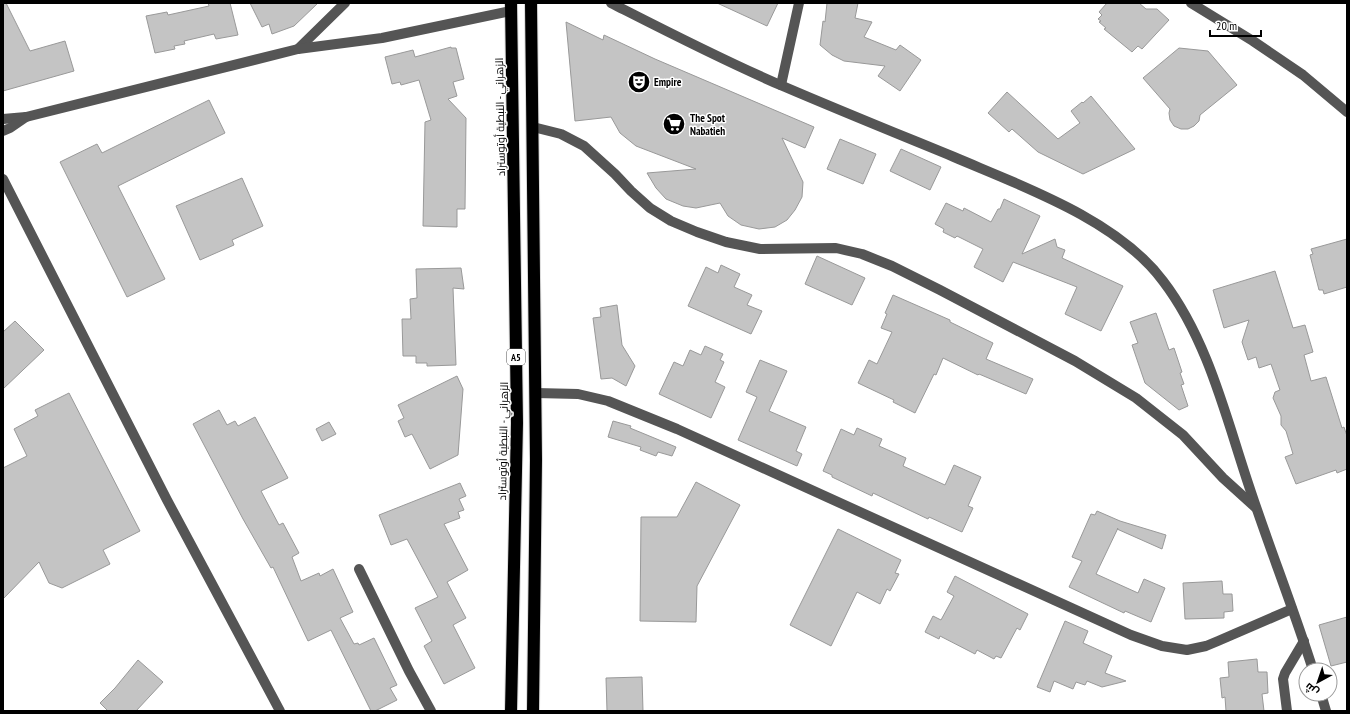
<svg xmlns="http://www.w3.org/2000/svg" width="1350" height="714" font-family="'PT Sans Narrow',Cairo,sans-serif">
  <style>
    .building { fill: #c4c4c4; stroke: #999 }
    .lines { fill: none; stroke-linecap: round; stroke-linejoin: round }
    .highway-casing { stroke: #dbdbdb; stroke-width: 14 }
    .minor { stroke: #555; stroke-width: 10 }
    .highway { stroke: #000; stroke-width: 12 }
    .labels { text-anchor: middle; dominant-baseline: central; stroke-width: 3; stroke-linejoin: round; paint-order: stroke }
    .shield { fill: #fff; stroke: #4c4c4c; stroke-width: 1 }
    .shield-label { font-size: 10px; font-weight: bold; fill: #000 }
    .poi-label { font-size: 11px; font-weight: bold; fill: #000; stroke: #fff; text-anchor: start }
    .street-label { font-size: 11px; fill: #000; stroke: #fff }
  </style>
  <rect width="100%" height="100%" fill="#fff"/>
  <!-- building -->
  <g class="building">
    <path d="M3,3H6L30,51L65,41L74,71L3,91Z"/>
    <path d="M208,3H230L238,35L216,39L214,34L184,41L185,44L174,46L175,49L155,53L146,16L167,12L168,15L209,6Z"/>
    <path d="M250,3H318L294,26L272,34L269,24L262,27Z"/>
    <path d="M717,3H778L767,26Z"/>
    <path d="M827,3H858L855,18L872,22L864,37L896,50L900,45L921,60L900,91L878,76L885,66L844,61L832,55L820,45L823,21L825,22Z"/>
    <path d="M1107,3H1139L1146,9H1157L1169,20L1142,49L1138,46L1132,52L1104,29L1106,28L1099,22L1101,21L1098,19L1102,15L1099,12Z"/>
    <path d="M566,22L603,40L604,35L655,59L814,127L805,148L782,138L803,182L802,197L795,210L787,220L775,227L759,229L741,225L728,216L720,203L696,208L683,206L666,199L656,188L647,173L696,169L636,146L620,133L611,117L575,121Z"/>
    <path d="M451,47V48H456L464,79L453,82L457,96L448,99L466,118L465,209H457V227L423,226L425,122L431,120L419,80L401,85L400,82L392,84L385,57L413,50L415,57Z"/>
    <path d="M1179,48L1208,51L1237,85L1200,115L1199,121L1194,126L1188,129H1181L1174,126L1170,120L1169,113L1170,109L1143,78Z"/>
    <path d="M1007,92L1058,139L1080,123L1071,111L1082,102L1083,103L1091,96L1135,149L1083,174L1038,152L1012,129L1009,132L988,113Z"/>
    <path d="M209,100L225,133L118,186L165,279L127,297L60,162L97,144L102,153Z"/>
    <path d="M840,139L876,154L863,184L827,169Z"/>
    <path d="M901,149L941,167L930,190L890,171Z"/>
    <path d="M242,178L263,226L232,240L234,245L200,260L176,206Z"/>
    <path d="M1004,199L1040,216L1022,254L1055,239L1057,247L1065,250L1062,258L1123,286L1101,331L1065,314L1077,287L1013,262L1003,282L974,267L983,249L957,236L955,238L943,232L944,229L935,224L946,203L963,211L964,208L991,222L998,209H1000Z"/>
    <path d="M1347,239V287L1324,294L1323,290H1319L1310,255L1313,254L1311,249Z"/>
    <path d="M817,256L865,278L852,305L805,284Z"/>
    <path d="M721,265L740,274L734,287L752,295L747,305L762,311L751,334L688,306L706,267L718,273Z"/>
    <path d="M461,268L464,289L453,288L456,365L427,366V363H416V356H403L402,319H411L410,299L417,298L416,269Z"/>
    <path d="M1275,271L1293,328L1305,325L1313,352L1304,355L1311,381L1326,377L1342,428L1344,427L1347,436V469L1337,473L1336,470L1296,484L1285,457L1293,454L1286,431L1281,425V416L1273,398L1275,392L1280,390L1271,364L1259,368L1256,357L1248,360L1242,342L1249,320L1224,328L1213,290Z"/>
    <path d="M893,295L950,320V322L993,343L986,359L1033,379L1026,394L979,374L978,375L943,358L936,375L934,374L915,413L893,402L894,400L858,383L869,360L877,364L892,332L881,328L887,314L885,313Z"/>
    <path d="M617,305L622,345L635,366L626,386L612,378L601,379L593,318L601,317L600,308Z"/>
    <path d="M1156,313L1169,350L1174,348L1182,372L1180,373L1184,384L1181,385L1188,406L1179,410L1145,383L1132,345L1138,343L1130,322Z"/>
    <path d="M15,321L44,350L3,389V332Z"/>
    <path d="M705,346L723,354L720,360L724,362L715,382L725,387L711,418L659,394L674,362L683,366L690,350L701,355Z"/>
    <path d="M760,360L787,371L769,411L806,427L796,451L802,454L797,466L738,440L757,397L746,392Z"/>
    <path d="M457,376L463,389L458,455L430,469L412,434L405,437L398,421L404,418L398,405Z"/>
    <path d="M69,393L140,531L103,550L110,564L62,588L49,583L39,562L3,599V468L27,456L14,429L38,416L35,410Z"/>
    <path d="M219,410L227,425L235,421L238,426L255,417L288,478L261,491L279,525L283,523L299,553L292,557L301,581L319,573L320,576L333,569L353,612L340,618L354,644L358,643L359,645L374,638L397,685L390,688L397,700L375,711H371L331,630L308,641L273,567L271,568L243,519L193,424Z"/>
    <path d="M613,421L631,426L630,428L676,447L672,456L658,452L656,456L640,450L641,447L608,437Z"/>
    <path d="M329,422L336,434L322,441L316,429Z"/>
    <path d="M857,428L882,439L879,446L906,458L903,466L945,485L954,465L981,477L968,506L973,508L962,532L929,517L928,519L873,493L872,496L832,477V475L823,471L841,429L854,435Z"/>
    <path d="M696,482L740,505L697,586L696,622L640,621L641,517H677Z"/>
    <path d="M460,483L466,496L459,499L464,510L458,512L460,518L444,524L468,570L447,582L466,618L453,625L475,668L444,684L424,646L432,641L415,608L438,597L407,539L391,545L379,515Z"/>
    <path d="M1097,511L1120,521L1166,535L1162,549L1117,529L1118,528L1096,574L1138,593L1144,579L1165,588L1151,622L1125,611L1124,613L1069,587L1082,561L1072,557L1091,514L1095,515Z"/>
    <path d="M838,529L901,560L895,573L899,574L890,591L887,589L880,604L857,592L831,646L790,625Z"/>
    <path d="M955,576L1028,614L1020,630L1017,628L1001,658L996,656L994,659L977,650L975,654L940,636L939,639L925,632L933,616L941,620L954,596L947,592Z"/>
    <path d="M1222,581L1223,594H1232L1233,611L1224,612V618L1185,619L1183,583Z"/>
    <path d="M1347,617V662L1331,666L1319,625Z"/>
    <path d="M1065,621L1088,631L1083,643L1112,656L1105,673L1126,681L1102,687L1087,681L1085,685L1076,682L1073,689L1054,681L1050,692L1037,687Z"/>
    <path d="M1257,659L1258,672H1267L1268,693L1262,694L1264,711H1226L1225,697L1222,698L1220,678L1229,677L1228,662Z"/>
    <path d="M138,660L163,682L136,711H108L100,703L115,688Z"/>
    <path d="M642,677L643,711H607L606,678Z"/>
  </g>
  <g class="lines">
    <!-- highway casing -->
    <g class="highway-casing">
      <g id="highway">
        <path d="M531,3L536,460L533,711"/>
        <path d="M511,711L517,423L511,3"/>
      </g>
    </g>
    <!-- minor -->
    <g class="minor">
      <path d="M611,3C668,32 726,62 785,87C841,111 898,134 954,157C1022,186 1118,220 1163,281C1209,341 1227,422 1251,492C1271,552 1294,610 1313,670"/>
      <path d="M1191,3L1253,41L1303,75L1347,112"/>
      <path d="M298,49L345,3"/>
      <path d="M781,85L799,3"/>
      <path d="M3,119L26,117L298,49L382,38L511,11"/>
      <path d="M533,127L561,134L584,146L615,174L631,191L650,208L671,221L697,232L726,242L760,249L836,248L862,254L892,266L940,290L1075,361L1136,398L1183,435L1223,478L1255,507"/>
      <path d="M3,131L10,128L26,117"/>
      <path d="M3,179L167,500L280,711"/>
      <path d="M536,393L578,394L608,401L677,429L1131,635L1162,646L1187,650L1206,646L1218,641L1292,609"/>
      <path d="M359,569L409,671L431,711"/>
      <path d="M1321,694L1326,711"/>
      <path d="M1287,711L1283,679L1285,673L1304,641"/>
    </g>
    <!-- highway -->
    <use href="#highway" class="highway"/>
  </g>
  <!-- icons -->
  <defs>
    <g id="theatre-disc" transform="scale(1.15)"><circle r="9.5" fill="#000" stroke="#fff"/><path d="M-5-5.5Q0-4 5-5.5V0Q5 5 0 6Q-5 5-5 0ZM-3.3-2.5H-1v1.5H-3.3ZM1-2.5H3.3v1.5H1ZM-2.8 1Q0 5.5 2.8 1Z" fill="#fff"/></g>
    <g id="supermarket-disc" transform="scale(1.15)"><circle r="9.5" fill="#000" stroke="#fff"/><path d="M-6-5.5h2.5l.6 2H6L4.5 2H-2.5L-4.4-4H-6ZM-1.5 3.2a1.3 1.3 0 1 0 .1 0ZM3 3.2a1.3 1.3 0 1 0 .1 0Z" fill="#fff"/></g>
  </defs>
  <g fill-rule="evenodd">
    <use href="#theatre-disc" x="639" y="82"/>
    <use href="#supermarket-disc" x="674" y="124"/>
  </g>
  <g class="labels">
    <!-- shield labels -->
    <rect class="shield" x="507" y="349" width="18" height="16" rx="3"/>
    <g class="shield-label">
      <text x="516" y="357">A5</text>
    </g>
    <!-- poi labels -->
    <g class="poi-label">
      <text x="654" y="82">Empire</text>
      <text x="690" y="118">The Spot<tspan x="690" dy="13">Nabatieh</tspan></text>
    </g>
    <!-- street labels -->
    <g class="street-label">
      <text transform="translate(500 117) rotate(-91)">الزهراني - النبطية أوتوستراد</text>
      <text transform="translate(503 441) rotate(-89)">الزهراني - النبطية أوتوستراد</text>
    </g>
  </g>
  <!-- border -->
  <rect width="1350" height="714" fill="none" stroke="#000000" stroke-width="8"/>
  <!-- north arrow -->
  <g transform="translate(1318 682) rotate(220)"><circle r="19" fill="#ffffff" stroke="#999999"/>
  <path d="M0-3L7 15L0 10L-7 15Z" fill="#000000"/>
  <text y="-6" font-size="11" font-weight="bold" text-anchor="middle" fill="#000000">ش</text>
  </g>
  <!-- scale -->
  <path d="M1210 30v6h51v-6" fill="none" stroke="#000000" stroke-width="2"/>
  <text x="1216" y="30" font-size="12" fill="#000000" stroke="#ffffff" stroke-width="3" paint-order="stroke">20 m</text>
</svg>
